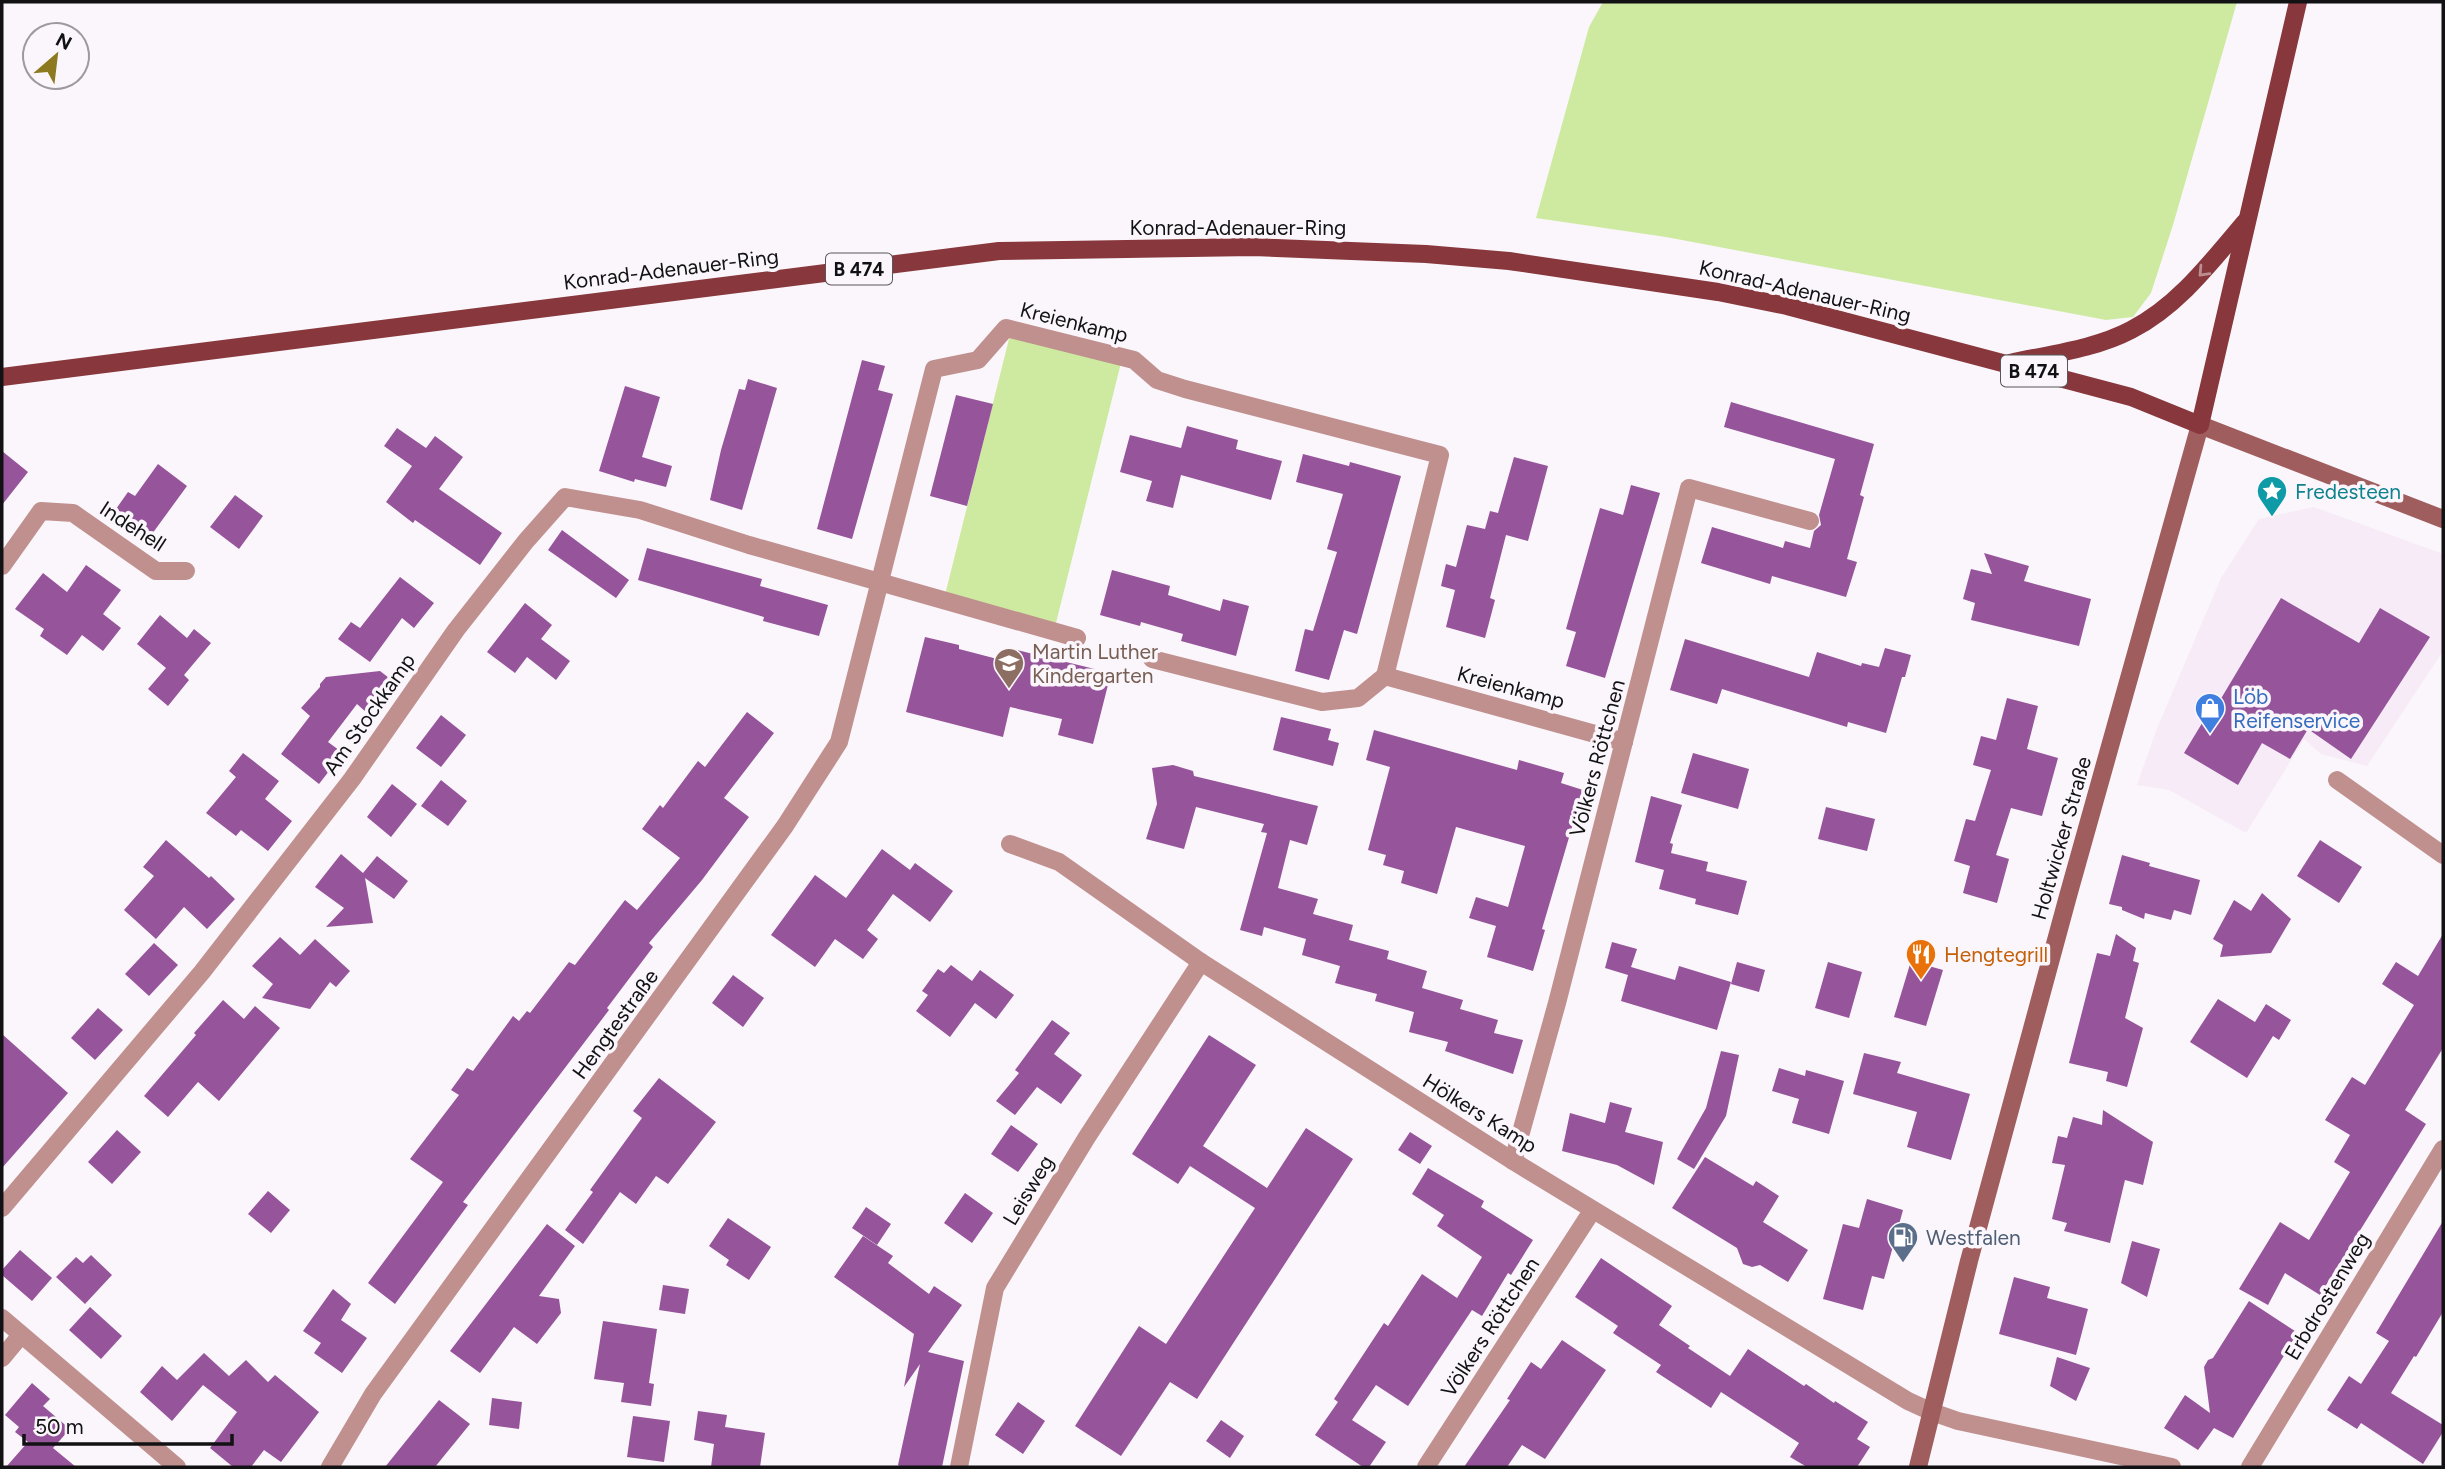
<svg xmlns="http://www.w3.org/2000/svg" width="2445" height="1469" font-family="Figtree,sans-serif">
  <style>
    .built { fill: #f6ebf6 }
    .green { fill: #ceeaa1 }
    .building { fill: #96549b }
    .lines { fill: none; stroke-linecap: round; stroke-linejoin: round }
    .minor { stroke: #c0908f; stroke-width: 18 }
    .secondary { stroke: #a05d5e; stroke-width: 18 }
    .primary { stroke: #88383c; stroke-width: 18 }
    .oneway { stroke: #bb8e92 }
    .labels { text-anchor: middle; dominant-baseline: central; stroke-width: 7; stroke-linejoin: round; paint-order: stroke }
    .shield { fill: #faf6fb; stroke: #585659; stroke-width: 2 }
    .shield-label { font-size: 19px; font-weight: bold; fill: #121113 }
    .street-label { font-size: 21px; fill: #121113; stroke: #faf6fb }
    .culture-label { font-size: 21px; fill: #0d838f; stroke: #faf6fb; text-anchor: start }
    .education-label { font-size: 21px; fill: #785e54; stroke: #faf6fb; text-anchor: start }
    .shop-label { font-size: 21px; fill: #366cbe; stroke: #faf6fb; text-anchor: start }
    .food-label { font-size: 21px; fill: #c56008; stroke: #faf6fb; text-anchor: start }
    .service-label { font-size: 21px; fill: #4e5e75; stroke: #faf6fb; text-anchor: start }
  </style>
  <rect width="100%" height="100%" fill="#faf6fb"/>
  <!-- built -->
  <path class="built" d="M2314,507L2443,554V651L2367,766L2321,754L2304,739L2246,833L2169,790L2137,785L2156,731L2221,578L2259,519Z"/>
  <!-- green -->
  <g class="green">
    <path d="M1603,2H2237L2173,225L2151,293L2133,317L2106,320L1666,237L1536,218L1589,27Z"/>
    <path d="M1010,335L1121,363L1054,631L944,599Z"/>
  </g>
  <!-- building -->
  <g class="building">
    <path d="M862,360L885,366L878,390L893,394L852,539L817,529Z"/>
    <path d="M748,379L777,388L742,510L710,500L721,450L739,389L745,390Z"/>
    <path d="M625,386L660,397L642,457L672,466L666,487L635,479L634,482L599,471Z"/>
    <path d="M956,395L993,404L967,506L930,496Z"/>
    <path d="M1731,402L1874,444L1860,495L1864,497L1847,559L1857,562L1846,597L1772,576L1770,584L1701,563L1712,527L1783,548L1785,541L1810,548L1814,531L1821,525L1819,515L1835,459L1724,427Z"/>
    <path d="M1187,426L1238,440L1236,449L1282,461L1271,500L1181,475L1173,508L1146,501L1152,481L1120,472L1130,435L1181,448Z"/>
    <path d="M397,428L426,448L435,436L463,457L439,489L502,533L480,565L415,520L413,523L386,502L412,466L384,446Z"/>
    <path d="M2,451L28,472L2,505Z"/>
    <path d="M1303,454L1349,466L1350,462L1401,476L1357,634L1344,630L1329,680L1295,671L1305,629L1313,631L1337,552L1327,549L1343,494L1296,482Z"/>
    <path d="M1514,457L1548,466L1528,541L1506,535L1490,598L1495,600L1485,638L1446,627L1455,590L1441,586L1446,564L1456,567L1467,525L1485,529L1490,511L1498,513Z"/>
    <path d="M158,464L187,486L152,534L116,509L128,492L135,496Z"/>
    <path d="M1631,485L1660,493L1605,678L1566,666L1576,632L1566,629L1600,508L1623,515Z"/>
    <path d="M235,495L263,516L239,549L210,527Z"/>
    <path d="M562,530L629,580L616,598L548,550Z"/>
    <path d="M647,548L762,579L760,586L828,605L819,636L763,621L764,617L638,580Z"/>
    <path d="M1984,553L2029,566L2024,581L2091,599L2079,646L1971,620L1975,603L1963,599L1971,569L1992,574Z"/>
    <path d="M86,565L121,590L103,614L121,628L103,651L82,635L67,655L40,636L44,629L15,609L43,573L67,592Z"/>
    <path d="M1112,570L1170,586L1168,595L1220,611L1223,599L1249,606L1236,656L1181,641L1183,634L1141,622L1140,626L1100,615Z"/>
    <path d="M400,577L434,603L414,628L402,618L370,662L338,639L351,622L360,628Z"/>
    <path d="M2281,598L2359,643L2380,608L2430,637L2351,759L2308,729L2290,759L2262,743L2238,785L2184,753L2210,710L2213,712Z"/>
    <path d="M525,603L552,625L541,639L570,661L556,680L527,657L515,673L487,652Z"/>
    <path d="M160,615L187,638L194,629L211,643L184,675L189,680L168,706L148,689L166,668L137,644Z"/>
    <path d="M925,637L959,645V649L1005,661L1009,648L1111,673L1093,744L1058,735L1062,719L1010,707L1003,737L906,712Z"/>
    <path d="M1685,639L1809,677L1817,652L1861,666L1862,663L1879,667L1885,648L1911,655L1905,677H1902L1886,733L1848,722L1847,727L1722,689L1717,704L1670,690Z"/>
    <path d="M380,671L393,681L368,714L357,704L328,742L343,753L319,784L281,754L310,716L301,708L320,687V684L326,677Z"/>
    <path d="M2007,698L2038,706L2027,749L2058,758L2042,816L2011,808L1996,855L2009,859L1997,903L1963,893L1970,866L1954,861L1966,819L1975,821L1991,770L1973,765L1981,736L1996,740Z"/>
    <path d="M747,712L774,733L724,798L749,817L702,880L649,943L653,947L607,1008L609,1010L463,1202L468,1205L395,1304L368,1283L443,1182L410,1159L459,1095L451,1090L467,1068L473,1071L513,1016L519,1021L527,1011L530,1013L569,962L575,965L625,900L637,910L680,858L642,829L660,805L663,808L698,761L705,767Z"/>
    <path d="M441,715L466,735L441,767L416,748Z"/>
    <path d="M1281,717L1331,729L1328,740L1339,743L1333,766L1273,750Z"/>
    <path d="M1374,730L1517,770L1519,760L1564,773L1561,783L1583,790L1542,929L1545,930L1533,971L1487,957L1496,926L1469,918L1476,897L1508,907L1525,846L1456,827L1437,894L1401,883L1404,871L1383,865L1386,855L1368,850L1390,767L1366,760Z"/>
    <path d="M243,753L279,781L265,799L292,821L268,851L241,830L236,836L206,813L236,777L229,771Z"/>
    <path d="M1693,753L1749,769L1738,809L1681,793Z"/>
    <path d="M1173,765L1193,771L1194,776L1318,806L1307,845L1290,840L1278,888L1318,899L1313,914L1353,925L1349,940L1389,951L1387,959L1427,971L1422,988L1463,1000L1460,1009L1498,1020L1494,1033L1523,1040L1513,1074L1445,1051L1448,1042L1409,1032L1414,1012L1375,1001L1377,994L1335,983L1340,966L1302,955L1306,939L1264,927L1262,936L1240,930L1267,833L1261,832L1264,824L1196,807L1184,849L1146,839L1157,804L1152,768Z"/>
    <path d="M441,780L467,801L448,826L421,806Z"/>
    <path d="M392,784L417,804L391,837L367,817Z"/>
    <path d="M1651,796L1682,805L1670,843L1673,844L1671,853L1708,862L1706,871L1747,881L1738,915L1695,904L1696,899L1659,889L1664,870L1635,862Z"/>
    <path d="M1826,807L1875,819L1867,851L1818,839Z"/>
    <path d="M166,840L209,878L211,876L235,899L207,929L184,907L156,939L124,910L154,876L143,867Z"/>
    <path d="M2320,840L2362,867L2339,903L2297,876Z"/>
    <path d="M882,849L910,870L915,863L953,891L930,922L893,894L867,930L878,939L863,959L835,939L815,967L771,935L815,875L846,898Z"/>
    <path d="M341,854L363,873L377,856L408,881L394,899L365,878L373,923L326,927L344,908L315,887Z"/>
    <path d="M2122,855L2150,863L2149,866L2200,880L2191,915L2174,910L2171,920L2145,913L2144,919L2122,910V907L2109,904Z"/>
    <path d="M2262,893L2291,919L2271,953L2220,957L2223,945L2213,939L2234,900L2251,911Z"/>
    <path d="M2116,934L2136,948L2133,961L2139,963L2125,1018L2143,1028L2127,1087L2106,1081L2108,1072L2069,1063L2097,953L2110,956Z"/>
    <path d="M2443,934V1048L2405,1110L2426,1124L2320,1295L2285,1273L2268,1305L2239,1289L2280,1222L2309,1240L2350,1172L2334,1162L2350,1135L2325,1120L2352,1077L2365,1085L2414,1005L2382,984L2396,962L2418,976Z"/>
    <path d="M280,937L300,955L315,939L350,971L336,987L330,982L310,1009L262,998L273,984L252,966Z"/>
    <path d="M1612,942L1637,949L1631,967L1675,980L1679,966L1731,982L1717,1030L1621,1001L1628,975L1605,968Z"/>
    <path d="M154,943L178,965L149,996L125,974Z"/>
    <path d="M1911,961L1943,970L1926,1026L1894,1017Z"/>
    <path d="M1737,962L1765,970L1759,992L1731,984Z"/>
    <path d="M1828,962L1862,972L1849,1018L1815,1008Z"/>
    <path d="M951,965L972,981L980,970L1014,995L996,1019L975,1003L950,1037L916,1011L928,995L922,991L938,969L944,973Z"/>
    <path d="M733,975L764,998L743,1027L712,1003Z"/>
    <path d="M2218,999L2255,1022L2266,1004L2291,1020L2279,1040L2273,1036L2247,1078L2190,1042Z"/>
    <path d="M223,1000L244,1019L255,1006L280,1028L219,1101L198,1082L168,1117L144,1096L196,1035L194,1033Z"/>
    <path d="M98,1008L123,1030L95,1060L71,1038Z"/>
    <path d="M1052,1020L1070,1033L1054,1054L1082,1075L1061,1104L1037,1087L1015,1115L996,1101L1019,1073L1015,1070Z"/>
    <path d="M2,1034L68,1093L2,1168Z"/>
    <path d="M1209,1035L1256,1065L1203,1146L1267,1188L1306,1128L1353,1159L1197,1399L1170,1382L1121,1456L1075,1426L1139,1326L1166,1344L1255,1208L1190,1166L1178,1184L1132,1154Z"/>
    <path d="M1721,1051L1739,1055L1726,1116L1694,1169L1677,1159L1706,1108Z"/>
    <path d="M1864,1053L1901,1062L1897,1073L1970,1094L1951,1160L1907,1147L1917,1112L1853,1094Z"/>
    <path d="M1779,1068L1805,1076L1806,1070L1844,1081L1829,1134L1792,1123L1799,1099L1772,1091Z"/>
    <path d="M659,1078L716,1122L668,1184L656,1176L636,1204L620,1192L583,1244L565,1230L593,1192L590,1190L642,1118L633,1111Z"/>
    <path d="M1610,1102L1632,1108L1625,1132L1663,1142L1654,1185L1617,1165L1562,1151L1570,1113L1605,1123Z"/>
    <path d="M2103,1110L2153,1142L2143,1185L2125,1180L2110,1243L2064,1231L2067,1223L2052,1219L2065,1165L2052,1163L2058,1136L2067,1138L2073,1117L2102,1125Z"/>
    <path d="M1011,1125L1038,1144L1018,1172L991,1154Z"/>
    <path d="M117,1130L141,1152L112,1184L88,1162Z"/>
    <path d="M1410,1132L1432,1146L1420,1164L1398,1150Z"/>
    <path d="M1705,1157L1753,1186L1756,1181L1779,1196L1763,1222L1808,1250L1788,1282L1760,1265L1752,1267L1743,1264L1737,1248L1672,1208Z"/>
    <path d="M1428,1168L1484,1201L1481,1207L1533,1240L1511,1275L1508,1273L1482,1316L1472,1310L1408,1406L1376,1385L1352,1420L1386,1442L1369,1467H1363L1315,1435L1338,1402L1334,1399L1384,1323L1388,1326L1422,1274L1457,1298L1482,1257L1437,1226L1444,1215L1412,1194Z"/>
    <path d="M268,1191L290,1210L271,1233L248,1214Z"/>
    <path d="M965,1193L993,1213L972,1243L944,1223Z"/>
    <path d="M1867,1199L1903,1210L1884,1279L1872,1276L1863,1310L1823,1299L1843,1224L1859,1228Z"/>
    <path d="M866,1207L891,1224L877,1245L852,1228Z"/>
    <path d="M728,1218L771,1247L749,1280L726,1265L729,1260L709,1246Z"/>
    <path d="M2443,1221V1312L2416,1357L2414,1356L2391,1393L2443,1425V1432L2423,1464L2361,1423L2357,1429L2327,1410L2349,1376L2361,1384L2389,1341L2376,1333Z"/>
    <path d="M547,1224L575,1246L539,1296L559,1299L561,1313L537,1344L514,1327L480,1373L450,1351Z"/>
    <path d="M863,1236L893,1256L888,1263L929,1294L934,1286L962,1305L928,1352L964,1361L942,1467H901L898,1465L920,1364L904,1387L914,1334L834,1277Z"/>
    <path d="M2132,1241L2160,1249L2147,1297L2121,1283Z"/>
    <path d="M20,1250L52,1278L32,1301L2,1275V1270Z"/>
    <path d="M91,1255L112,1275L85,1304L56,1277L76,1257L83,1263Z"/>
    <path d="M1601,1258L1672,1306L1659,1325L1690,1346L1688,1348L1730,1376L1748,1349L1804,1386L1806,1384L1834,1403L1835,1401L1868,1422L1857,1439L1870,1447L1857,1467H1807L1790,1457L1799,1443L1721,1392L1711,1408L1656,1372L1661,1365L1613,1333L1618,1326L1575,1297Z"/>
    <path d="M2014,1277L2050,1287L2047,1298L2088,1309L2076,1355L1999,1334Z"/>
    <path d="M663,1285L689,1289L685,1314L659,1310Z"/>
    <path d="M333,1289L351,1304L341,1320L367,1338L342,1373L314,1353L321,1343L303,1331Z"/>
    <path d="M2249,1301L2298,1333L2233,1438L2214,1428L2198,1450L2164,1428L2185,1395L2210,1413L2204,1367L2208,1360L2213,1358Z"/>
    <path d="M90,1307L122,1336L101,1359L69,1330Z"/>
    <path d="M603,1321L657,1329L649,1383L654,1384L651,1406L621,1402L624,1383L594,1379Z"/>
    <path d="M1562,1340L1606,1370L1545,1459L1522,1445L1507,1467H1464L1510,1400L1507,1399L1531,1362L1541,1369Z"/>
    <path d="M204,1353L229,1376L246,1360L268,1382L275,1375L319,1412L281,1462L264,1450L251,1467H233L210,1448L237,1412L203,1385L172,1421L140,1392L162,1366L177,1380Z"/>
    <path d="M2057,1357L2090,1368L2076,1401L2050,1386Z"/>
    <path d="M32,1383L50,1399L43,1406L70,1429L53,1448L76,1467H6L28,1442L15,1432L19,1427L5,1415Z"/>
    <path d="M492,1398L522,1402L519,1429L489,1425Z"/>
    <path d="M439,1400L470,1424L435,1467H385Z"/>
    <path d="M1018,1402L1045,1421L1023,1454L995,1435Z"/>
    <path d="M698,1411L727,1415L725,1427L765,1433L760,1467H711L714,1444L694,1440Z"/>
    <path d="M633,1416L670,1421L664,1462L627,1457Z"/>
    <path d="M1221,1420L1244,1436L1230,1458L1206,1441Z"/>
  </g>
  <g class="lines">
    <!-- minor -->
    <g class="minor">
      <path d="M2,566L41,511L73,513L156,571H186"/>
      <path d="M1385,676L1624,742"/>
      <path d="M2337,780L2443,855"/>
      <path d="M1010,844L1059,862L1201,962L1513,1161L1908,1401L1932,1412L1958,1421L2172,1467"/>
      <path d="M1513,1161L1557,1003L1689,488L1810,521"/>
      <path d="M2,1208L202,972L352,779L456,630L526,541L565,497L640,510L749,545L1077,638"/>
      <path d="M2,1318L177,1467"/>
      <path d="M2,1358L21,1335"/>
      <path d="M330,1467L373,1394L785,826L839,742L934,369L978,360L1006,328L1134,360L1157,380L1185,389L1440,455L1385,676L1358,698L1322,702L1152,659"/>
      <path d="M959,1467L995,1288L1087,1137L1201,962"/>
      <path d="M1426,1467L1592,1211"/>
      <path d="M2250,1467L2443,1149"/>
    </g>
    <!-- secondary -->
    <path class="secondary" d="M1918,1467L1969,1261L2068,896L2200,425L2443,519"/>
    <!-- primary -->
    <g class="primary">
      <path d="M2010,363C2050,354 2095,349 2131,330C2178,306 2211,262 2245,222"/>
      <path d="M2,377L999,251L1253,247L1426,254L1509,261L1718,292L1787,306L2131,397L2200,425L2298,2"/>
    </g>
  </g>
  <!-- one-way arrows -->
  <defs><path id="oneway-chevron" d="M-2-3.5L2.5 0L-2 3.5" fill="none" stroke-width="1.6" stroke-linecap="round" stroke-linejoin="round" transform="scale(1.75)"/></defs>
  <use class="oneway" href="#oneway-chevron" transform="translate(2203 272) rotate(133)"/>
  <!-- icons -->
  <defs>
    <g id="sight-pin" transform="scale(1.575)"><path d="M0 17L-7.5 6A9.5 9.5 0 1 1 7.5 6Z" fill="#0f9aa8" stroke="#faf6fb"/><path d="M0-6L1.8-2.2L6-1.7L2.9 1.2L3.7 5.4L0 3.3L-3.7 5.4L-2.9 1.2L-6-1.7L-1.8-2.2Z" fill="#fff"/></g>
    <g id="school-pin" transform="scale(1.575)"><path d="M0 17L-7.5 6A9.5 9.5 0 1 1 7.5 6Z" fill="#8d6e63" stroke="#faf6fb"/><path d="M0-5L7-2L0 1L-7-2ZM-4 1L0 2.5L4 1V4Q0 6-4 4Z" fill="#fff"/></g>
    <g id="shop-pin" transform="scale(1.575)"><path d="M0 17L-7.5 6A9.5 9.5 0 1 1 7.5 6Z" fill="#3f7fe0" stroke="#faf6fb"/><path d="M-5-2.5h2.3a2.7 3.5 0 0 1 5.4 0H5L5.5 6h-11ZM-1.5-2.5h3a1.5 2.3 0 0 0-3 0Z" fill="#fff"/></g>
    <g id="restaurant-pin" transform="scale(1.575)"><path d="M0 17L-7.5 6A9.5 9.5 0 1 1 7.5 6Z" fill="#e8710a" stroke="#faf6fb"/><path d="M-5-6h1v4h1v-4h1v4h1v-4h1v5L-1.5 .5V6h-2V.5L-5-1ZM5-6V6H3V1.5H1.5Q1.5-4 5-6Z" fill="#fff"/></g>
    <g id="fuel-pin" transform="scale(1.575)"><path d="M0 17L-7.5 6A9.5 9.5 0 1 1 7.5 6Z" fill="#5c6f8a" stroke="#faf6fb"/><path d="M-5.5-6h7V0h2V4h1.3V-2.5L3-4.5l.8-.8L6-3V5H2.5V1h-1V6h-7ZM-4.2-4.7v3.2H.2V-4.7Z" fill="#fff"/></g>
  </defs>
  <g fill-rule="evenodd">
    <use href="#sight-pin" x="2272" y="491"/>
    <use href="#school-pin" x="1009" y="663"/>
    <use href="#shop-pin" x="2210" y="708"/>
    <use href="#restaurant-pin" x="1921" y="954"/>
    <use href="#fuel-pin" x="1903" y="1237"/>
  </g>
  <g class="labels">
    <!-- shield labels -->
    <g class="shield">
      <rect x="826" y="253.5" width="66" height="31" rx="5"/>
      <rect x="2001" y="355.5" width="66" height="31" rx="5"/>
    </g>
    <g class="shield-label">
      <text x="859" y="269">B 474</text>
      <text x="2034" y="371">B 474</text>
    </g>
    <!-- street labels -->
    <g class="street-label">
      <text x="1238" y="227">Konrad-Adenauer-Ring</text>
      <text transform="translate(671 269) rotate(-7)">Konrad-Adenauer-Ring</text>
      <text transform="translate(1805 291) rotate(13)">Konrad-Adenauer-Ring</text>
      <text transform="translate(1074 322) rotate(14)">Kreienkamp</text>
      <text transform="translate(133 526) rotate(33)">Indehell</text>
      <text transform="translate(1511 687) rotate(15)">Kreienkamp</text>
      <text transform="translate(369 714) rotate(-55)">Am Stockkamp</text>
      <text transform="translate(1597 758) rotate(-75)">Völkers Röttchen</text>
      <text transform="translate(2061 838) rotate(-74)">Holtwicker Straße</text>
      <text transform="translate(615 1024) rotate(-54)">Hengtestraße</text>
      <text transform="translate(1480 1113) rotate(32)">Hölkers Kamp</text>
      <text transform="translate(1028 1190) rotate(-59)">Leisweg</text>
      <text transform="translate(2327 1296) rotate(-59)">Erbdrostenweg</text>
      <text transform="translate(1490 1327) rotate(-57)">Völkers Röttchen</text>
    </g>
    <!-- culture labels -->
    <g class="culture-label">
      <text x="2295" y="491">Fredesteen</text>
    </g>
    <!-- education labels -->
    <g class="education-label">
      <text x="1032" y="651">Martin Luther<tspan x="1032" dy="24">Kindergarten</tspan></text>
    </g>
    <!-- shop labels -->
    <g class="shop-label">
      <text x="2233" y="696">Löb<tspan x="2233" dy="24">Reifenservice</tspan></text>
    </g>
    <!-- food labels -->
    <g class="food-label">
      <text x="1944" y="954">Hengtegrill</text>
    </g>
    <!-- service labels -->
    <g class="service-label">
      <text x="1926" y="1237">Westfalen</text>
    </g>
  </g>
  <!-- border -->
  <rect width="2445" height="1469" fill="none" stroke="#121113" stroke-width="7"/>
  <!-- north arrow -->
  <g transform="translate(56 56) rotate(28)"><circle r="33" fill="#faf6fb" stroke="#9d9a9e" stroke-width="2"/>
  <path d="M0-5L12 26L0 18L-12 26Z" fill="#8d791e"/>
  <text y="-10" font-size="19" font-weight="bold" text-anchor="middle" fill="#121113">N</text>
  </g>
  <!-- scale -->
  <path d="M24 1434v10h208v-10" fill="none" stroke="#121113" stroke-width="3.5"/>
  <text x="35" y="1434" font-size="21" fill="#121113" stroke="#faf6fb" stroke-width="5" paint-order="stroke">50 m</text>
</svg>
